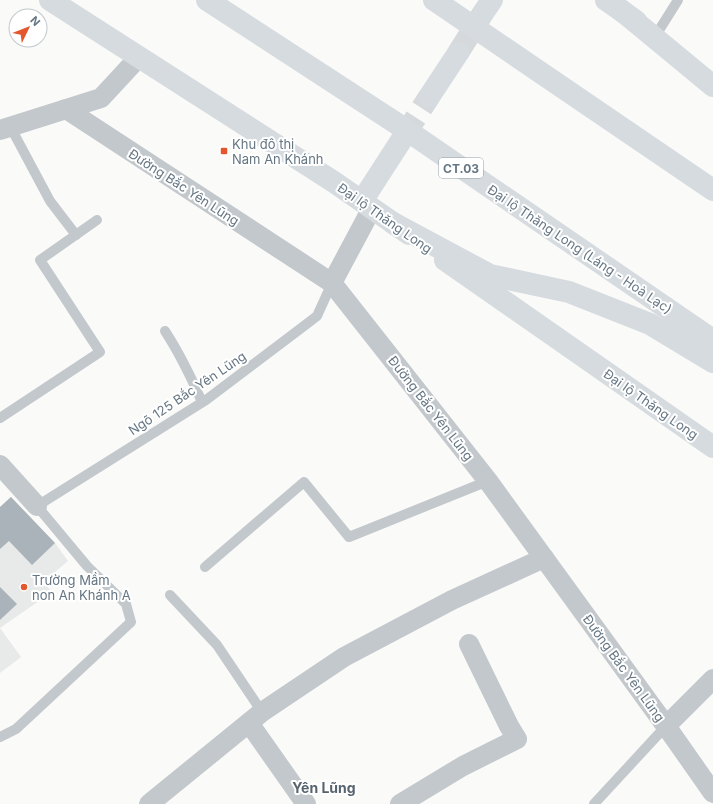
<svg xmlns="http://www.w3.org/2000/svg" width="713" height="804" font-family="Inter,sans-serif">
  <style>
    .built { fill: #e8e9e9 }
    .building { fill: #aab3b9 }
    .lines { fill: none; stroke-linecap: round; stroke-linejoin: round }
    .primary-tunnel { stroke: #d5d9db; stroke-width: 22; stroke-dasharray: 22 11; stroke-linecap: butt }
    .lane { stroke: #c3c8cc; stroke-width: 10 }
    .street { stroke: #c3c8cc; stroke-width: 20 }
    .primary { stroke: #d6dbdf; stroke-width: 22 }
    .highway { stroke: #d6dbdf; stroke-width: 22 }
    .poi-dot { fill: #e4572e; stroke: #fff; stroke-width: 1.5 }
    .labels { text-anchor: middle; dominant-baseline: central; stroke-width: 4; stroke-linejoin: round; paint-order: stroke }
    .shield { fill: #fff; stroke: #939fa8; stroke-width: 1 }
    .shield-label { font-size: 12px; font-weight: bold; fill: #657683 }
    .poi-label { font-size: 13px; fill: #657683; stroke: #fff; text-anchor: start }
    .street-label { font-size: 13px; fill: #657683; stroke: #fff }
    .neighbourhood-label { font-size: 14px; font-weight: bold; fill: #57646e; stroke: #fff }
  </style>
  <rect width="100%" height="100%" fill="#fafaf8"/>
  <!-- built -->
  <path class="built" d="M11,497L55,543L68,561L43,582L52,592L0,628L21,657L0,673V507Z"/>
  <!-- building -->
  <g class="building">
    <path d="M11,497L55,543L32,565L9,541L0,549V507Z"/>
    <path d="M0,587L17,604L0,620Z"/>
  </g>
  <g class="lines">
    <!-- primary-tunnel -->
    <g class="primary-tunnel">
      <path d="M458,53L483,13"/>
      <path d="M404,136L429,97"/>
    </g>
    <!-- lane -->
    <g class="lane">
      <path d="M656,35L678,0"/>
      <path d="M11,128L50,201L76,235"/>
      <path d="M165,331C180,354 191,377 202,402"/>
      <path d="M0,418L100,352L40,260L97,220"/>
      <path d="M205,567L304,482L349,537L488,481"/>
      <path d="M170,595L217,645L262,712"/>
      <path d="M0,737L16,729L131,622L126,604L87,566L37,506L206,400L300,329L317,316L332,283"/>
      <path d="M594,804L666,726"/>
    </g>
    <!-- street -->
    <g class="street">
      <path d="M66,109L332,283L488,481L666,726L713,793"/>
      <path d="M0,130L101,98L139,57"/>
      <path d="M332,283L372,208"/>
      <path d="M0,465L37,506"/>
      <path d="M249,723L306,804"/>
      <path d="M666,726L713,679"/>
      <path d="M149,804L262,712L344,657L452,600L544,558"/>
      <path d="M400,804L463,766L517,739L509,726L469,644"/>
    </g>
    <!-- primary -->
    <g class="primary">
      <path d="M50,0L334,182L409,234"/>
      <path d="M606,0L636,21"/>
      <path d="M483,13L492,0"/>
      <path d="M429,97L458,53"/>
      <path d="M362,201L404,136"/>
      <path d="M445,260L713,447"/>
    </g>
    <!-- highway -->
    <g class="highway">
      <path d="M207,0L402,127L713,340"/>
      <path d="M434,0L713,190"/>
      <path d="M621,10L713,86"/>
      <path d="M393,223L490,275L569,292L650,324L713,362"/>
    </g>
  </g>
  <!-- markers -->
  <g class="poi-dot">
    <rect x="220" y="147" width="8" height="8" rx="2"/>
    <circle cx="24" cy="587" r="4"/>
  </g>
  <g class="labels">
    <!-- shield labels -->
    <rect class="shield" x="439" y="158" width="44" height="20" rx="3"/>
    <g class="shield-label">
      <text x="461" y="168">CT.03</text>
    </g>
    <!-- poi labels -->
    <g class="poi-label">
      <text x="232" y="144">Khu đô thị<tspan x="232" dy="15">Nam An Khánh</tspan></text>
      <text x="32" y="580">Trường Mầm<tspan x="32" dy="15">non An Khánh A</tspan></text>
    </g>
    <!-- street labels -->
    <g class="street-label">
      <text transform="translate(184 187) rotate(33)">Đường Bắc Yên Lũng</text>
      <text transform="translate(385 218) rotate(35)">Đại lộ Thăng Long</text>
      <text transform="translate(580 249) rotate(34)">Đại lộ Thăng Long (Láng - Hoà Lạc)</text>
      <text transform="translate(187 393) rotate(-34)">Ngõ 125 Bắc Yên Lũng</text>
      <text transform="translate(651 404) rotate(35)">Đại lộ Thăng Long</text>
      <text transform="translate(431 408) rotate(52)">Đường Bắc Yên Lũng</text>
      <text transform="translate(624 668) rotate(54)">Đường Bắc Yên Lũng</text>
    </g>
    <!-- neighbourhood labels -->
    <g class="neighbourhood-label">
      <text x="324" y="787">Yên Lũng</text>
    </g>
  </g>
  <!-- north arrow -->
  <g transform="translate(28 28) rotate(47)"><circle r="19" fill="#ffffff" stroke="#c1c8cd"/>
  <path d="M0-3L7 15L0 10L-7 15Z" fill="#e4572e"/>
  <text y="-6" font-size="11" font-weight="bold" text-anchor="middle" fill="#657683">N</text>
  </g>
</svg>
